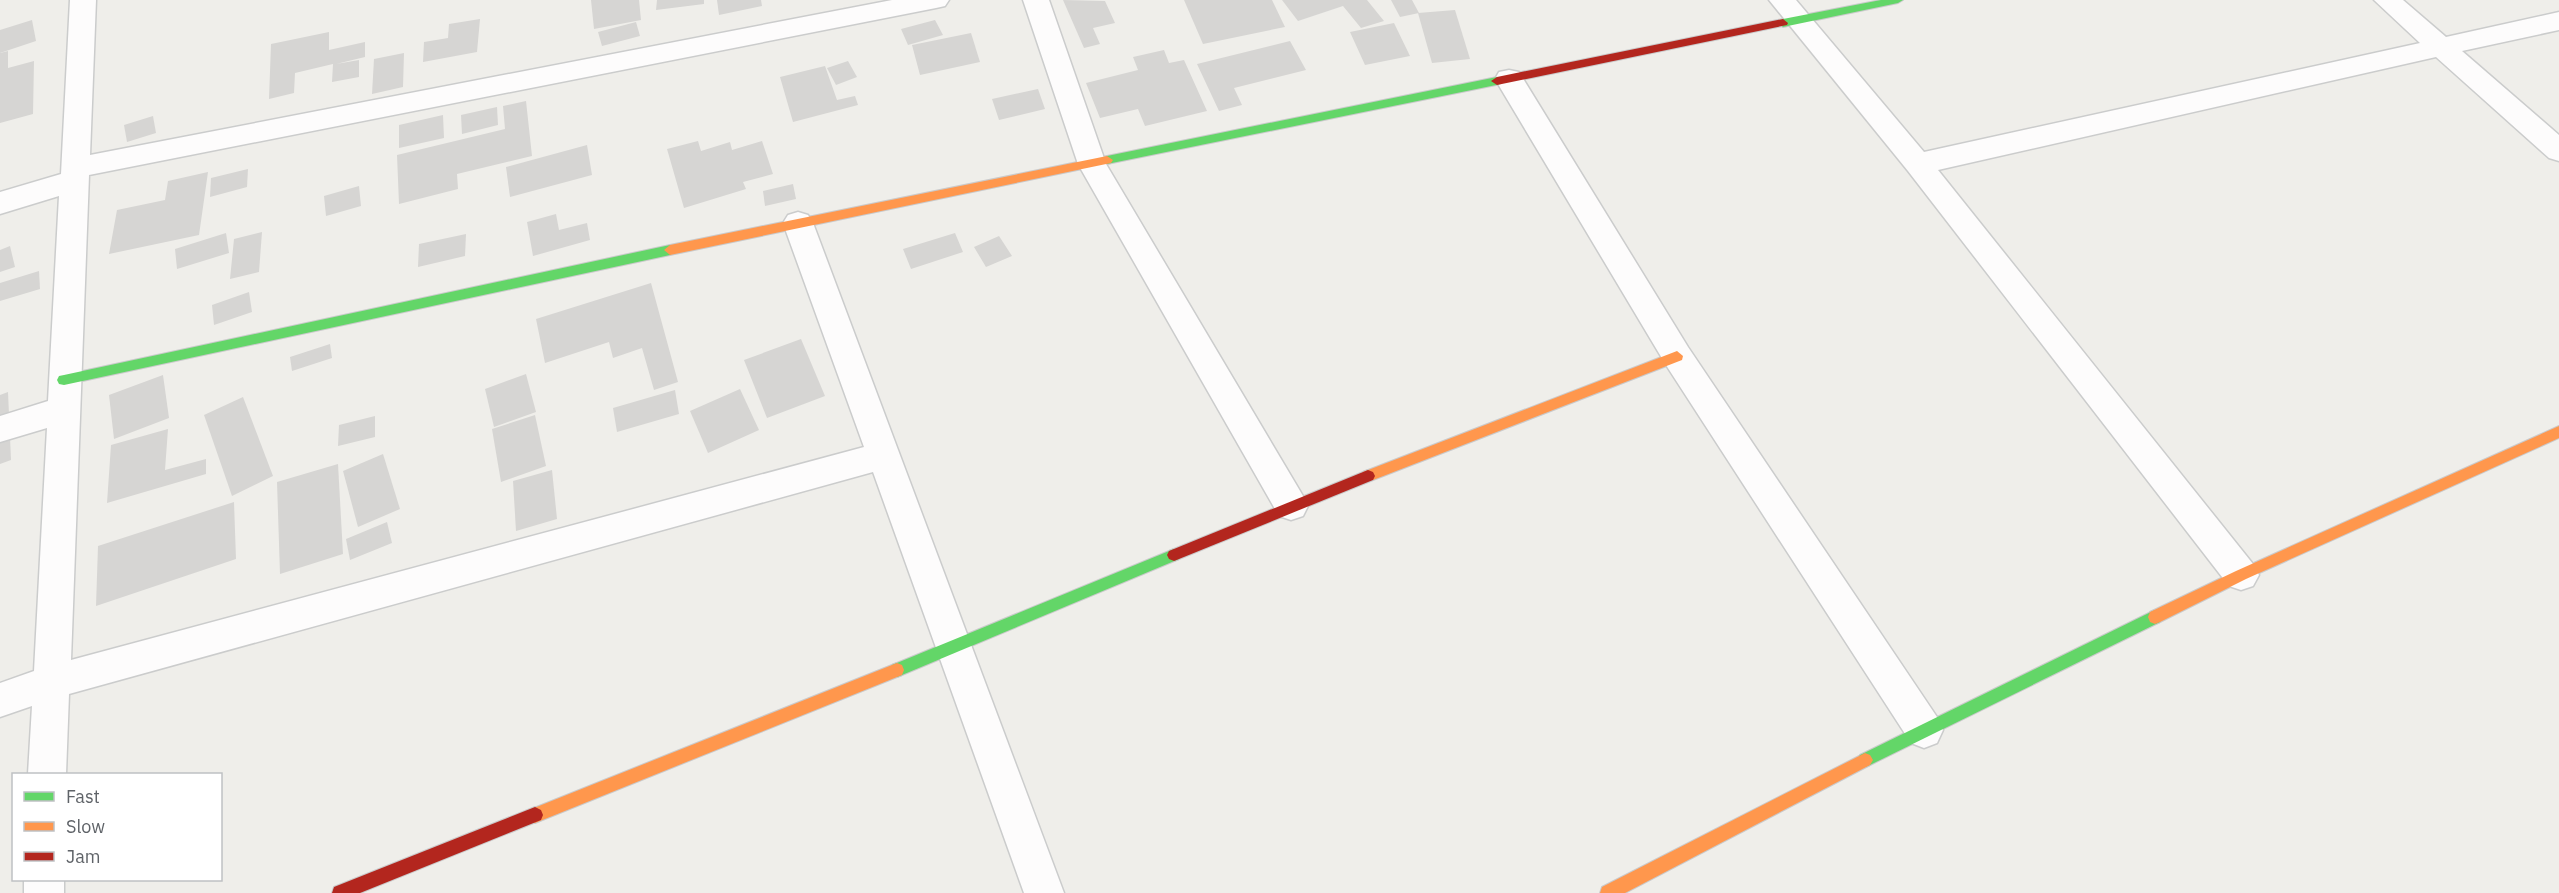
<svg xmlns="http://www.w3.org/2000/svg" width="2559" height="893" font-family="'IBM Plex Sans',sans-serif">
  <style>
    .building { fill: #d6d5d3 }
    .lines { fill: none; stroke-linecap: round; stroke-linejoin: round }
    .street-casing { stroke: #cbcccc; stroke-width: 3 }
    .fast-casing { stroke: #cacacb; stroke-width: 2 }
    .slow-casing { stroke: #cacacb; stroke-width: 2 }
    .jam-casing { stroke: #cacacb; stroke-width: 2 }
    .street { fill: #fdfcfc; fill-rule: evenodd }
    .fast { fill: #63d668; fill-rule: evenodd }
    .slow { fill: #ff974d; fill-rule: evenodd }
    .jam { fill: #b3261e; fill-rule: evenodd }
  </style>
  <rect width="100%" height="100%" fill="#efeeea"/>
  <!-- building -->
  <g class="building">
    <path d="M591,0H639L641,20L594,29Z"/>
    <path d="M657,0H704V4L656,10Z"/>
    <path d="M717,0H761L762,6L719,15Z"/>
    <path d="M1063,0L1105,1L1115,23L1093,28L1100,44L1084,48Z"/>
    <path d="M1184,0H1272L1285,27L1203,44Z"/>
    <path d="M1282,0H1367L1384,21L1361,28L1343,6L1298,21Z"/>
    <path d="M1391,0H1412L1419,13L1400,17Z"/>
    <path d="M1455,10L1470,59L1432,63L1418,13Z"/>
    <path d="M480,19L477,52L423,62L424,42L448,38L449,24Z"/>
    <path d="M32,20L36,41L0,53V30Z"/>
    <path d="M935,20L943,35L908,45L901,29Z"/>
    <path d="M636,22L640,36L602,46L598,32Z"/>
    <path d="M1394,23L1410,56L1365,65L1350,32Z"/>
    <path d="M329,32V50L365,42V57L336,64L359,60V77L332,82L333,64L295,73L294,93L269,99L271,44Z"/>
    <path d="M971,33L980,62L920,75L912,45Z"/>
    <path d="M1290,41L1306,70L1234,88L1242,105L1219,111L1197,64Z"/>
    <path d="M1164,50L1169,63L1184,60L1207,111L1145,126L1138,109L1100,118L1086,83L1138,70L1133,57Z"/>
    <path d="M8,51V68L34,61L33,114L0,123V53Z"/>
    <path d="M404,53L403,87L372,94L374,59Z"/>
    <path d="M848,61L857,77L836,85L827,68Z"/>
    <path d="M825,66L837,100L855,96L858,105L793,122L780,77Z"/>
    <path d="M1038,89L1045,109L999,120L992,99Z"/>
    <path d="M526,101L532,156L457,174L458,189L399,204L397,155L505,129L503,106Z"/>
    <path d="M497,107L498,125L462,134L461,115Z"/>
    <path d="M443,115L444,138L399,148V125Z"/>
    <path d="M153,116L156,133L127,142L124,125Z"/>
    <path d="M698,141L701,151L730,142L732,150L762,141L773,174L743,182L746,189L684,208L667,149Z"/>
    <path d="M587,145L592,175L510,197L506,167Z"/>
    <path d="M248,169L247,187L210,197L211,178Z"/>
    <path d="M208,172L199,235L109,254L117,210L165,200L168,181Z"/>
    <path d="M793,184L796,199L765,206L763,191Z"/>
    <path d="M359,186L361,206L326,216L324,196Z"/>
    <path d="M556,214L559,230L587,223L590,240L533,256L527,222Z"/>
    <path d="M262,232L259,272L230,279L234,239Z"/>
    <path d="M226,233L229,253L177,269L175,249Z"/>
    <path d="M955,233L963,252L911,269L903,249Z"/>
    <path d="M466,234L465,256L418,267L419,244Z"/>
    <path d="M999,236L1012,256L986,267L974,247Z"/>
    <path d="M10,246L15,267L0,272V250Z"/>
    <path d="M39,271L40,289L0,301V283Z"/>
    <path d="M651,283L678,382L654,390L642,348L613,358L609,342L545,363L536,319Z"/>
    <path d="M249,292L252,312L214,325L212,305Z"/>
    <path d="M801,339L825,396L767,418L744,360Z"/>
    <path d="M330,344L332,358L292,371L290,357Z"/>
    <path d="M526,374L536,412L494,427L485,389Z"/>
    <path d="M163,375L169,418L114,439L109,395Z"/>
    <path d="M740,389L759,430L708,453L690,411Z"/>
    <path d="M675,390L679,414L617,432L613,408Z"/>
    <path d="M8,392L11,460L0,464V395Z"/>
    <path d="M243,397L273,476L232,496L204,415Z"/>
    <path d="M535,415L546,466L501,482L492,429Z"/>
    <path d="M375,416V437L338,446L339,425Z"/>
    <path d="M168,429L165,470L206,459V474L107,503L111,445Z"/>
    <path d="M383,454L400,509L358,527L343,471Z"/>
    <path d="M338,464L343,554L280,574L277,482Z"/>
    <path d="M552,470L557,519L516,531L513,481Z"/>
    <path d="M234,502L236,559L96,606L98,546Z"/>
    <path d="M387,522L392,543L350,560L346,539Z"/>
  </g>
  <g class="lines">
    <!-- street casing -->
    <g class="street-casing">
      <g id="street">
        <path d="M70,0H96L90,155L892,0H949L945,6L936,8L89,175L71,660L864,447L783,223L788,215L798,212L808,215L813,223L1064,893H1024L873,472L69,694L66,774H28L32,706L0,717V683L34,671L47,428L0,442V416L48,401L59,196L0,214V192L61,174Z"/>
        <path d="M1023,0H1049L1106,164L1303,496L1308,506L1303,516L1291,520L1279,516L1078,164Z"/>
        <path d="M1769,0H1796L1924,152L2420,43L2374,0H2403L2446,37L2559,12V30L2462,51L2559,135V161L2549,158L2436,57L1938,170L2253,564L2259,575L2253,586L2241,590L2229,586L1908,171Z"/>
        <path d="M1509,70L1519,72L1688,347L1937,717L1943,730L1937,743L1924,748L1911,743L1666,365L1495,79L1499,72Z"/>
        <rect x="24" y="880" width="40" height="13"/>
      </g>
    </g>
    <!-- fast casing -->
    <g class="fast-casing">
      <g id="fast">
        <path d="M1881,0H1903L1898,3L1783,27L1778,23L1783,19Z"/>
        <path d="M1497,77L1501,78V84L1107,164L1101,160L1107,156Z"/>
        <path d="M670,245L676,250L670,255L64,385L59,384L57,380L59,376L64,375Z"/>
        <path d="M1174,549L1179,551L1181,555L1179,559L902,675L897,677L892,675L890,670L892,665Z"/>
        <path d="M2155,610L2160,612L2162,617L2160,622L1870,765L1865,767L1860,765L1857,760L1860,755Z"/>
      </g>
    </g>
    <!-- slow casing -->
    <g class="slow-casing">
      <g id="slow">
        <path d="M1107,156L1113,160L1111,163L670,255L664,250L670,245Z"/>
        <path d="M1677,351L1683,356L1682,360L1373,480H1363L1361,476L1363,472Z"/>
        <path d="M2559,426V438L2246,579L2160,622L2155,624L2150,622L2148,617L2150,612L2236,571Z"/>
        <path d="M897,663L902,665L904,670L902,675L535,823L529,820L527,815L529,810Z"/>
        <path d="M1865,753L1870,755L1873,760L1870,765L1625,893H1600L1602,887Z"/>
      </g>
    </g>
    <!-- jam casing -->
    <g class="jam-casing">
      <g id="jam">
        <path d="M1783,19L1788,23L1787,25L1497,85L1491,81L1497,77Z"/>
        <path d="M1368,470L1373,472L1375,476L1373,480L1179,559L1174,561L1169,559L1167,555L1169,551Z"/>
        <path d="M535,807L541,810L543,815L541,820L360,893H332L334,887Z"/>
      </g>
    </g>
    <!-- street -->
    <use href="#street" class="street"/>
    <!-- fast -->
    <use href="#fast" class="fast"/>
    <!-- slow -->
    <use href="#slow" class="slow"/>
    <!-- jam -->
    <use href="#jam" class="jam"/>
  </g>
  <!-- legend -->
  <rect x="12" y="773" width="210" height="108" fill="#ffffff" stroke="#bfc1c3" stroke-width="1.5"/>
  <rect x="24" y="792" width="30" height="9" fill="#63d668" stroke="#bfc1c3" stroke-width="1.5"/>
  <text x="66" y="803" font-size="18" fill="#5f6368">Fast</text>
  <rect x="24" y="822" width="30" height="9" fill="#ff974d" stroke="#bfc1c3" stroke-width="1.5"/>
  <text x="66" y="833" font-size="18" fill="#5f6368">Slow</text>
  <rect x="24" y="852" width="30" height="9" fill="#b3261e" stroke="#bfc1c3" stroke-width="1.5"/>
  <text x="66" y="863" font-size="18" fill="#5f6368">Jam</text>
</svg>
